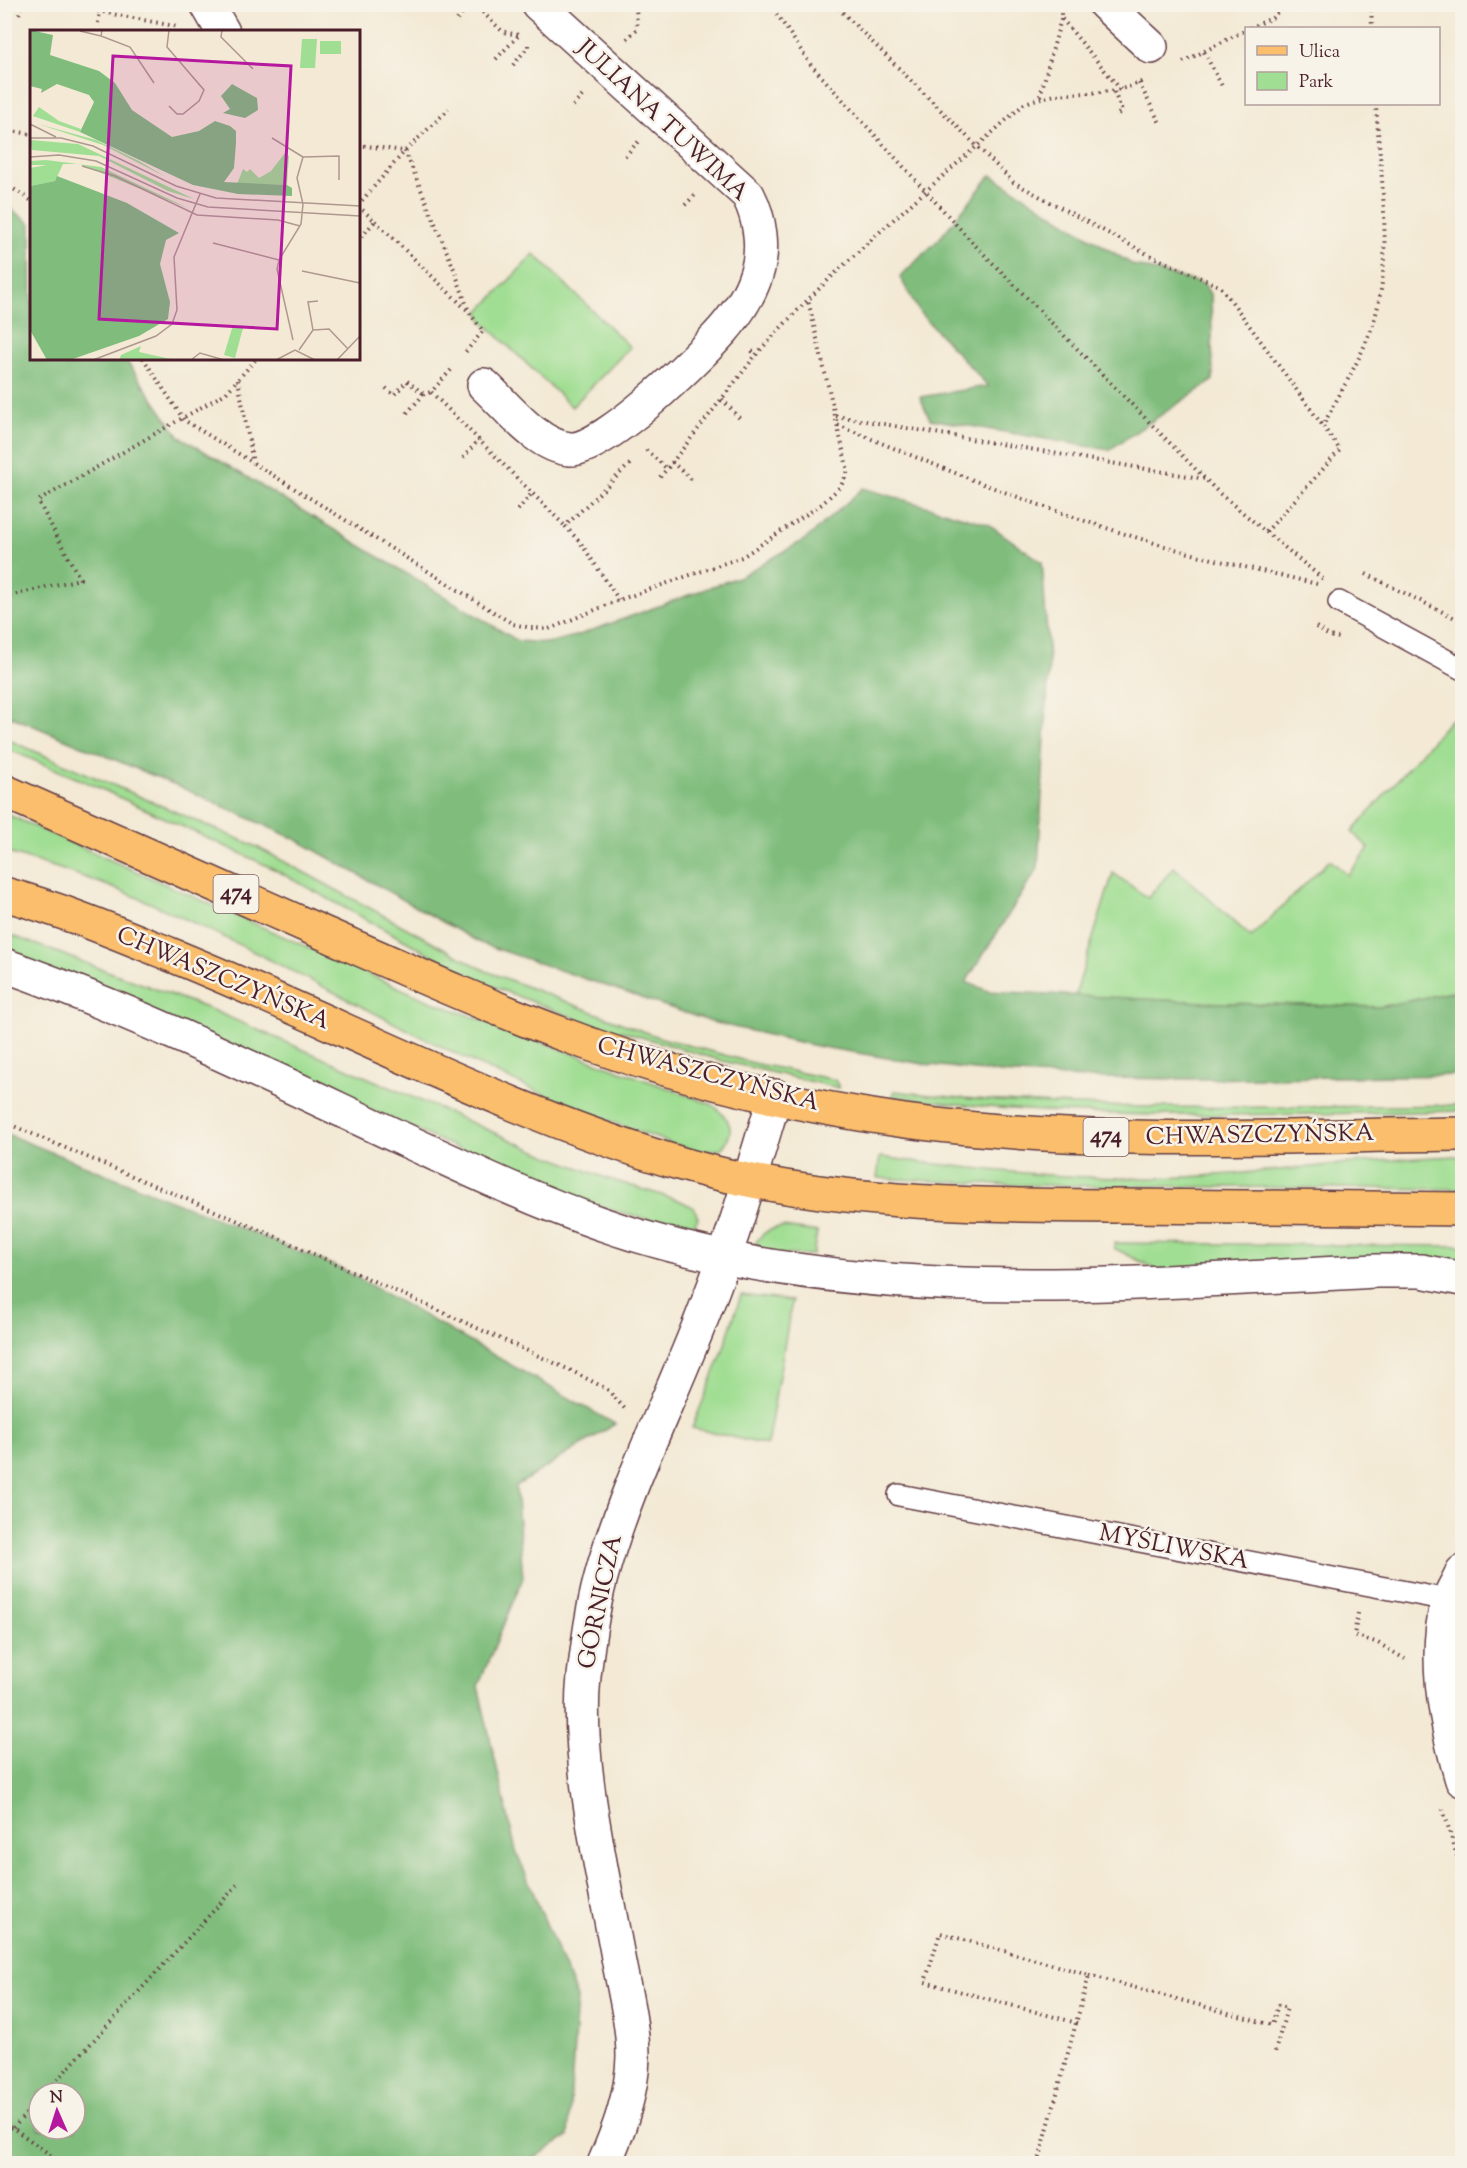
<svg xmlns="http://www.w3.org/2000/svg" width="1467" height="2168" font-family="'Sorts Mill Goudy',serif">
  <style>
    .green { fill: #a0de93; stroke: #757e5f; stroke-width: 1.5 }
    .forest { fill: #80bd7d; stroke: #656e54; stroke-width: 1.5; fill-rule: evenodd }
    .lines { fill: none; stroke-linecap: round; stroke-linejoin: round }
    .lane-casing { stroke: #633d44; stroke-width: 24 }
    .street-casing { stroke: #633d44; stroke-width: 36 }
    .primary-casing { stroke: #633d44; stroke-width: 36 }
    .path { stroke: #633d44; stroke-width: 4; stroke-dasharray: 1.5 4.5; stroke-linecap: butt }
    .lane { stroke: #fff; stroke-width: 21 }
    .street { stroke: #fff; stroke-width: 33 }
    .primary { stroke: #fabe6d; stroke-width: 33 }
    .labels { text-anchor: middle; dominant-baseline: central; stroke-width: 5; stroke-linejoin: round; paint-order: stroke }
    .shield { fill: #f7f3e8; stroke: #7e5f64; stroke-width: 1.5 }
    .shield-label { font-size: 22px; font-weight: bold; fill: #4a1f2b }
    .street-label { font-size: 24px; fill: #4a1f2b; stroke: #f7f3e8 }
    .inset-road { fill: none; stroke: #af9890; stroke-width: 1.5 }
    .view { fill: #b5179e; fill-opacity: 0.15; stroke: #b5179e; stroke-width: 3 }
    .inset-edge { fill: none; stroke: #4a1f2b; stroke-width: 3 }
  </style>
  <rect width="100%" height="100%" fill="#f7f3e8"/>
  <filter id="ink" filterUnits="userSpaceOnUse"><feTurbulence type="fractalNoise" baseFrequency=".0167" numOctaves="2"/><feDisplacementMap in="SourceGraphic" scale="12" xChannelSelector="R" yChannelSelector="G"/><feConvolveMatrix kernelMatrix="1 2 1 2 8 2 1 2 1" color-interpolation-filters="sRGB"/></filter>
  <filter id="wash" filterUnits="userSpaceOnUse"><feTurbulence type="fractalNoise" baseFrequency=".008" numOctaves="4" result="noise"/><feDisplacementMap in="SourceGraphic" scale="24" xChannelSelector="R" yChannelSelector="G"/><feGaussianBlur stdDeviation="1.35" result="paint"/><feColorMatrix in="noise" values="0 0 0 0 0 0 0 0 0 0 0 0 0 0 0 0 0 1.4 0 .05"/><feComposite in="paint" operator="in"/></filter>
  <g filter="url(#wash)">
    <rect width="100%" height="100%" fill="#f3e9d4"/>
    <!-- green -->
    <g class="green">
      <path d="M534,254L630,347L572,407L483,322L479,312Z"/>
      <path d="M1451,719L1462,727V990L1380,1007L1222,1003L1075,996L1113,873L1148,898L1174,867L1251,937L1330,860L1348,875L1369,848L1352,832Z"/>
      <path d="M4,738L257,847L486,971L658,1037L753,1063L835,1080L839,1088L723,1061L621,1031L619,1035L481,982L270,867L95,786L5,748Z"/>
      <path d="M4,813L427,1000L711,1104C729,1117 738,1130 721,1149C697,1157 665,1140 642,1133C470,1073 316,976 150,903C103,882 53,866 5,852Z"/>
      <path d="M5,933L212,1010L548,1156L609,1179L681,1201L694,1208L698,1218L694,1225L680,1228L579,1201L5,952Z"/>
      <path d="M894,1091C1083,1114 1273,1107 1462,1105V1111C1273,1114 1081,1124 893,1096Z"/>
      <path d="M1462,1156V1189L1012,1185L877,1178L880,1157C981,1170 1083,1182 1185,1177C1278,1173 1370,1158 1462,1156Z"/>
      <path d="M783,1227L817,1232L813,1255L759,1254L754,1245C762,1233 769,1228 783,1227Z"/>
      <path d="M1114,1243L1462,1246V1265L1157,1270L1114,1248Z"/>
      <path d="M741,1295L792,1301L767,1445L692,1428L721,1356Z"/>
    </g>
    <!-- forest -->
    <g class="forest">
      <path d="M991,175L1133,265L1204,284L1211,296L1213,380L1109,450L930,419L920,397L988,386L920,313L900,277L939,239Z"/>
      <path d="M4,204L31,224L32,358L125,359L179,436L518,641L549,643L582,634L741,576L806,539L863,488L988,524L1042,562L1049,661L1038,868L966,982L988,991L1222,1003L1380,1007L1462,990V1075L1196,1079L1085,1078L1001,1073L923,1064L816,1046L712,1022L480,943L297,840L178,786L5,714Z"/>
      <path d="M4,1133L342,1269L615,1424L516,1486L523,1578L478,1686L516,1851L577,1998L568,2137L526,2163H5ZM39,2093H75V2129H39Z"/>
    </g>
  </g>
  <g filter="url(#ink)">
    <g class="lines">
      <!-- lane casing -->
      <g class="lane-casing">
        <g id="lane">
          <path d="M1339,602L1462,669"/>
          <path d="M899,1495L1448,1600"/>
        </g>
      </g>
      <!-- street casing -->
      <g class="street-casing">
        <g id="street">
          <path d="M207,4L223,32"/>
          <path d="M1105,4L1151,47"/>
          <path d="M484,385C507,406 538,447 570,449C604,451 699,357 723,330C736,315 750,294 756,275C765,249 760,218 748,195L538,4"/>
          <path d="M4,965C143,1014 274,1079 407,1141C470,1170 533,1200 599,1223C846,1310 1119,1284 1377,1271H1421L1462,1279"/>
          <path d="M1462,1572C1458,1582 1451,1592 1448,1601C1432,1657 1446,1726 1462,1780"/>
          <path d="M604,2164C619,2130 632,2094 633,2057C633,2026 625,1993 619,1963C604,1877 575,1762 584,1676C588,1643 592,1610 601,1577C626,1484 674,1393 708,1302C734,1235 754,1165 775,1096"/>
        </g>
      </g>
      <!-- primary casing -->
      <g class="primary-casing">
        <g id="primary">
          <path d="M4,791C107,837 209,882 312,928C396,965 479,1003 565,1035C673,1076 791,1105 905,1121C1090,1146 1277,1136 1462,1134"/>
          <path d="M4,894C60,909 115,932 169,954C340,1023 505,1112 682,1164C824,1205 974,1205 1120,1206C1234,1206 1348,1208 1462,1209"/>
        </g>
      </g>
      <!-- path -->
      <g class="path">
        <path d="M62,4L179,27"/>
        <path d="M474,4L503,32L519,35"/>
        <path d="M770,4L811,65L972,242L1219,493L1323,579"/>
        <path d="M834,4L1013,182L1147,254L1221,287L1323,426"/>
        <path d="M1371,4L1372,28"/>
        <path d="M19,14L22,4"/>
        <path d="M1062,19L1121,90"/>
        <path d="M457,20L470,4"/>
        <path d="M98,23L100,12"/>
        <path d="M1250,28L1272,18L1285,4"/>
        <path d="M627,39L637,29L636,4"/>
        <path d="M1204,52L1222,86"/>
        <path d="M496,59L519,35"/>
        <path d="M1183,62L1246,30"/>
        <path d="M513,65L528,47V41"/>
        <path d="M1139,83L1160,123"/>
        <path d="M1114,92L1122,111L1118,114"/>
        <path d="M1040,96L1061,19V4"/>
        <path d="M573,106L585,93"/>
        <path d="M4,130L32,134"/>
        <path d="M358,145L404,151"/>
        <path d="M405,151L454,269L468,309"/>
        <path d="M625,156L639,141"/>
        <path d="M4,183L32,201"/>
        <path d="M358,205L405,151L449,109"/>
        <path d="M685,205L695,195"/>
        <path d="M358,206L375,221L358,241"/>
        <path d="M375,221L468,311L483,331L463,355"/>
        <path d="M752,351L756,355C837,263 934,186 1024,104C1062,86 1103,101 1143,81"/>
        <path d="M143,358L184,420L513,624L531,628L549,629L619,600L742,557L822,504L841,486L848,471L808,300"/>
        <path d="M451,370L431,392L565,526"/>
        <path d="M238,380L253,463"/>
        <path d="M386,388L394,395L407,381L424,394"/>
        <path d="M722,399L740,419"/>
        <path d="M407,413L424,394L431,392"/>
        <path d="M836,416L1205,479"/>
        <path d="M838,425C943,469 1049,512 1158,544C1210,560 1264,571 1317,584"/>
        <path d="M646,450L667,469L756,355"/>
        <path d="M463,458L479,439"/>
        <path d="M672,462L692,480"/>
        <path d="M660,477L667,469"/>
        <path d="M518,510L532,493"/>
        <path d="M1266,532L1340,450L1323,426C1339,394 1360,361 1372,327C1395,261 1380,173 1376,104"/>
        <path d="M1366,574L1461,621V637"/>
        <path d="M4,597L80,579L38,501L226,393L257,358"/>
        <path d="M619,600L580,542L565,526L632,462"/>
        <path d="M1316,627L1329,636L1339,638"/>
        <path d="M4,1122L274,1236L572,1371L607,1389L625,1409"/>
        <path d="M1358,1613L1354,1635L1378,1643L1405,1659"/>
        <path d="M1443,1809L1462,1873"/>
        <path d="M1089,1975L1272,2025L1278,2005L1287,2008L1274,2056"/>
        <path d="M45,2093L240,1882"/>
        <path d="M4,2127L13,2128L63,2164"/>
        <path d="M13,2128L39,2100"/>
        <path d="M1038,2164L1089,1975L940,1933L925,1982L1077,2023"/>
        <path d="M1062,2164V2163"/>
      </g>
      <!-- lane -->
      <use href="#lane" class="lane"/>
      <!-- street -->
      <use href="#street" class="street"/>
      <!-- primary -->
      <use href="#primary" class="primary"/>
    </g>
  </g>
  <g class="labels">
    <!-- shield labels -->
    <g class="shield">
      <rect x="213.5" y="875" width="45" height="38" rx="4.5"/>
      <rect x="1083.5" y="1118" width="45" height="38" rx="4.5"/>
    </g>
    <g class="shield-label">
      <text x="236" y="894">474</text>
      <text x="1106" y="1137">474</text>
    </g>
    <!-- street labels -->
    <g class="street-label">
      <text transform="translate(662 121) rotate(43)">JULIANA TUWIMA</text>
      <text transform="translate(223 979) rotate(23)">CHWASZCZYŃSKA</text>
      <text transform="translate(708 1075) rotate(15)">CHWASZCZYŃSKA</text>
      <text transform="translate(1260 1136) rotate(-1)">CHWASZCZYŃSKA</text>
      <text transform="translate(1174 1548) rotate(11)">MYŚLIWSKA</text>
      <text transform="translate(601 1602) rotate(-78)">GÓRNICZA</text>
    </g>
  </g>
  <!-- overview -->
  <g transform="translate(30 30)">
    <rect width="330" height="330" fill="#f3e9d4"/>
    <path d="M272,9H287L285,38H270ZM290,11H311V24H290ZM9,77L29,91L51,99L50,102L3,86ZM8,94L66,110L109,131L136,147L73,115ZM0,110L48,114L164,169L138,161L69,126L2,120ZM255,123L259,126L257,155L207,154L213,139L217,142L220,139L229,148L241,141ZM16,130L71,137L160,179L49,134H33L25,151L0,156V138L17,135H0V131ZM203,295L213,298L205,328L194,325ZM111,316L109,322L145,330H89L91,325Z" fill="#a0de93"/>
    <path d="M0,0L23,5L20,25L69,41L85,53L102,80L142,107L169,101L185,91L200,96L206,101V113L204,138L194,152L257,155L262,158V166L208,164L163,155L50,102L64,72L59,65L27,54L11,63L12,59L0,56ZM202,54L227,68L228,80L215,88L193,83L200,79L191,66ZM27,146L97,173L149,203L136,210L130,234L140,272L138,289L109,306L40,330H17L0,300V156L25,151Z" fill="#80bd7d"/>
    <path class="inset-road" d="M72,0L71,6L100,17L124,53M139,0L137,17L174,60L169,71L153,84H147L139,76M192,0L191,7L223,39M50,1L71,6M0,94L26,107M0,108H31L63,116L146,156L186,168L330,176M242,108L273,127M0,127L29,125L66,131L147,168L178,177L330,186M273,127L309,126V150M52,136L85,146L167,185L248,190L270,196M183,213L249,230M272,241L330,253M283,300L299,299L318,319M263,310L247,239L249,230L271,194L273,174L267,148L273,127M269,320L283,300L278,272L288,271M63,330L126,306L142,294L147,280L144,227L170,164M161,330L170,323L194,330M246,330L265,320L285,330M307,330L330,306"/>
    <path class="view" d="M83,26L261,36L247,299L69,289Z"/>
    <rect width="330" height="330" class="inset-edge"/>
  </g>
  <!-- margin -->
  <rect width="1467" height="2168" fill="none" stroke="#f7f3e8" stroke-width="24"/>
  <!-- legend -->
  <rect x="1245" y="27" width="195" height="78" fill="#f7f3e8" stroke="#b29e9c" stroke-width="1.5"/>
  <rect x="1257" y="46" width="30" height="9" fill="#fabe6d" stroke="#b29e9c" stroke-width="1.5"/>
  <text x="1299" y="57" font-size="18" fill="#4a1f2b">Ulica</text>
  <rect x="1257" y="72" width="30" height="18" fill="#a0de93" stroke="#b29e9c" stroke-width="1.5"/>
  <text x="1299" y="87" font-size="18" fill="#4a1f2b">Park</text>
  <!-- north arrow -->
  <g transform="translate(57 2111) rotate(357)"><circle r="28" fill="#f7f3e8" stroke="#b29e9c" stroke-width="1.5"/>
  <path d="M0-4.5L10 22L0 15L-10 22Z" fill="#b5179e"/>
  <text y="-9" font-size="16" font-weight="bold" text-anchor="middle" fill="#4a1f2b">N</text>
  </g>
</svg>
